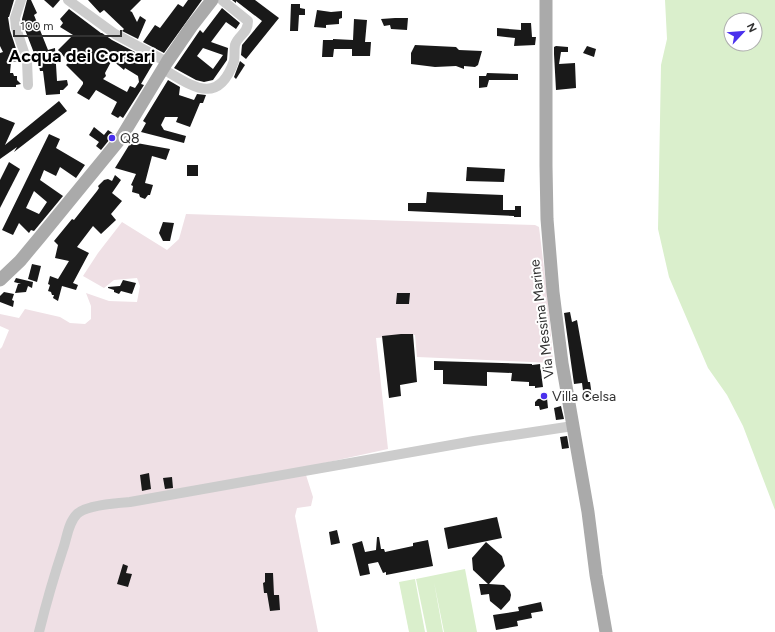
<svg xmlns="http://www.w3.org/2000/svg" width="775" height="632" font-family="Figtree,sans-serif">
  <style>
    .green { fill: #efe0e5 }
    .water { fill: #daefcc; fill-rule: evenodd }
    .building { fill: #191919; fill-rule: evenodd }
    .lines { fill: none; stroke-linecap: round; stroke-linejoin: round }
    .minor { stroke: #ccc; stroke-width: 10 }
    .major { stroke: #aaa; stroke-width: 13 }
    .poi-dot { fill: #4a30ed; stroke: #fff; stroke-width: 1.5 }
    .labels { text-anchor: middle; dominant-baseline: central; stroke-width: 4; stroke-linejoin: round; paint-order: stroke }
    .poi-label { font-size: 14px; fill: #323232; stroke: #fff; text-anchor: start }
    .street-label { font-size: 14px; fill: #323232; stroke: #fff }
    .district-label { font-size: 18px; font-weight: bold; fill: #000; stroke: #fff }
  </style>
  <rect width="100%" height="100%" fill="#fff"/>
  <!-- green -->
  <path class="green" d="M186,214L535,225L539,227L549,309L553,363L417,357L415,335L376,338L388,449L306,467V475L313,497L311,506L297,508L295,516L318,632H0V349L2,347L9,330L0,326V314L19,318L25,309L60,317L70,323L85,324L91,319V306L86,293L109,301L137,302L140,286L137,278L114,280L104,288L83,276L98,253L122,222L167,250L179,239Z"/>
  <!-- water -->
  <g class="water">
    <path d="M665,0H775V510L743,426L727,395L708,368L669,277L658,229L661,65L667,39ZM731,20H755V44H731Z"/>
    <path d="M465,569L477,632H444L434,582L443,632H427L416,579Z"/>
    <path d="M415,579L425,632H409L399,582Z"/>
  </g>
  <!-- building -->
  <g class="building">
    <path d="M0,0H14L9,17H8L10,30L20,61L11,62L10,73H13L14,76H17V80L21,84L16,85V87H0V53L3,52L0,46Z"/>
    <path d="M27,0H31L37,13L34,15L48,50L55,48L57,81L67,80L68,85L63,90H60V94L46,95L43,71H40L39,66L22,22V19Z"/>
    <path d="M44,0H60L53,8Z"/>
    <path d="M88,0H141L130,11L132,12L137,22L140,16L146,20L138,39L122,31L124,29L104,10L100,13Z"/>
    <path d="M188,0H202L164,53L143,42L155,25L160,28L178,4L183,7Z"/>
    <path d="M232,0H255L279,18L246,59L241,55L242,45L262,21L236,1V3Z"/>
    <path d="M291,4H300V8L305,9V15H299L298,31H290Z"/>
    <path d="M222,8L240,23L236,29L226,22L211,42L228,48L227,60L213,80L204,82L196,80L174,68L200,30L203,33ZM203,48L223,55L213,69L197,56Z"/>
    <path d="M69,9L101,33H102L112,40L154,62L141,84L144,85L123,118L120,116L118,118L111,114L117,102L96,90L89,100L77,93L83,84V82L66,65L69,62L58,50L73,35L60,27L63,23L60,19ZM112,60L124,70L125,68L138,76L139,82L135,88L130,86L127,92L103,79L106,76L105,73Z"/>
    <path d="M317,10L331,12L342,11V18L339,19V24L326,25V28L314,27Z"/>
    <path d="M395,18H408L407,30L391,29L390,25L384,26L381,19Z"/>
    <path d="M354,19L367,20L365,42H371L370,56H352V49H334L333,57H322L323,40H333V39L353,40Z"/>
    <path d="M521,23H531L532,37H536L535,45L514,46L515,38L497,36V28L521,30Z"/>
    <path d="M415,45L456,47L459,50L482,51L478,65L475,67L464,66V69L456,66L435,67L411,64V53Z"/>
    <path d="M556,46L568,47V52H561L559,64L575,63L576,88L556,90L554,54V47Z"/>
    <path d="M587,46L596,49L594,57L583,53Z"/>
    <path d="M240,61L245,65L236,79L234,77Z"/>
    <path d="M487,73L518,74V80H489L487,87L479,88V76H486Z"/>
    <path d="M168,80L180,87L179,95L194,100L197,94L206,95L203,103H200L190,127L176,122L178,117H165L161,125L164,130L186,136L184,143L141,132L146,123L143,121Z"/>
    <path d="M59,101L67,111L14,152L17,147L0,159V117L15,123L5,145Z"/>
    <path d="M94,127L104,135L108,130L114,134L101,150L96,146L99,142L89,135Z"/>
    <path d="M49,134L60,139L56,148L85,165L76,178L60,167L56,176L44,170L40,180L63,196L34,231L31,230L29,233L19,223L13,235L2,230ZM34,191L47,202L39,214L26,208Z"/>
    <path d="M131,142L170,149L166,160L152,156L145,183L153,185L150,195H148L145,199L140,197L139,194L132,192L133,186L131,185L136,174L115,168Z"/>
    <path d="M9,162L20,169L0,208V180Z"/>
    <rect x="187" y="165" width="11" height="11"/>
    <path d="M467,167L505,169L504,182L466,181Z"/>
    <path d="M115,175L121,180L112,193L122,201L111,214L116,220L101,234L93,226L77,247L89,253L73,283L78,285L76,290L62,286L58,301L53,298L54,295H52L51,292L48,291L50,285L48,284L50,276L58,279L69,261L55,258L58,245L54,241L72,219L74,220L97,191L99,188L98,186L104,180L108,179L112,181Z"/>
    <path d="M427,192L503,195V210H515V206H521V217H514V216L408,211V203H426Z"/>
    <path d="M163,222L174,223L170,241H163L159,233Z"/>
    <path d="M32,264L41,266L37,282L28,279Z"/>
    <path d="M16,278L33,282L32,288L28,286L26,292L15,293L18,284H21L14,282Z"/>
    <path d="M123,280L136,283L132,294L121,291L119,294L114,292V290L108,288V287L120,286Z"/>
    <path d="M4,292L14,294L12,300L14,301L13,307L0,302V296Z"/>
    <path d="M397,293H410L409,304H396Z"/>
    <path d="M570,312L572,322L577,320L588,382H590L592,396L584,398L582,383L574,384L564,313Z"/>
    <path d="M401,334H413L417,382L400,385L401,396L389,398L382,336Z"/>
    <path d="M434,361L532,364V365L540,364L543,387L535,388V386H529V382L511,381L512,373L487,372V386L443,384V370H434Z"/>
    <path d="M547,398L548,408L540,410L539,406H535V402L538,399Z"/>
    <path d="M561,406L564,419L556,420L554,408Z"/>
    <path d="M567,436L569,448L562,449L560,437Z"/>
    <path d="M149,473L151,489L142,491L140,475Z"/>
    <path d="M172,477L173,488L165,489L163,478Z"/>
    <path d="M497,517L502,538L448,549L444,528Z"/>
    <path d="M337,530L340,543L331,545L329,532Z"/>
    <path d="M377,537H379L381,549H384L385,552L413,546V543L428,540L433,566L386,575V572L383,573L378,562L368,564L370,574L360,576L352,544L362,541L365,552L376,550Z"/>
    <path d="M486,542L502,556L505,566L489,584L504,585L510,591L511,595L510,600L501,610L490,601L489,594L481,595L479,584H488L473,570L472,558Z"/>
    <path d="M123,564L128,566L126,573L132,574L128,587L117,584Z"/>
    <path d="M265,573H273L274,595H279L280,610L270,611L267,593H264L263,583L265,582Z"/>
    <path d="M541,602L543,611L531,613L532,618L517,621L518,626L496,630L493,615L519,611L518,607Z"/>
  </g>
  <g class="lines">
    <!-- minor -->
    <g class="minor">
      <path d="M21,0L15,18L16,28L27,61L28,85"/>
      <path d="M68,0L115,34L167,62"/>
      <path d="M163,69C192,86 218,107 234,61C235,56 234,50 235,45C238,35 248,34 248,21L222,0"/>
      <path d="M39,632C46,604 54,576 63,549C67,538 68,523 77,514C86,505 118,503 130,502L474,441L573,426"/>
    </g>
    <!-- major -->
    <g class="major">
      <path d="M546,0V166L547,219L553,292L562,363L588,512L596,575L606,632"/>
      <path d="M0,280L20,261L40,237L121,138L167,62L191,27L212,0"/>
    </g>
  </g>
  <!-- markers -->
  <g class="poi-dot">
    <circle cx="112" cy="138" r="4"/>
    <circle cx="544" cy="396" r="4"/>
  </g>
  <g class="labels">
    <!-- poi labels -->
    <g class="poi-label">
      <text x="120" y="138">Q8</text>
      <text x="552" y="396">Villa Celsa</text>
    </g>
    <!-- street labels -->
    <g class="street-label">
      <text transform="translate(542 319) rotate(-97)">Via Messina Marine</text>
    </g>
    <!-- district labels -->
    <g class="district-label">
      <text x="82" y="56">Acqua dei Corsari</text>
    </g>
  </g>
  <!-- north arrow -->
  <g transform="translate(743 32) rotate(64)"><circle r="19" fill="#ffffff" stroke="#adadad"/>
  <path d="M0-3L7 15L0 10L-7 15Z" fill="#4a30ed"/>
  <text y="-6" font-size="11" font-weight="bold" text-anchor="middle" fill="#323232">N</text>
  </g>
  <!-- scale -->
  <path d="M14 30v6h107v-6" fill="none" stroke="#323232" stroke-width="2"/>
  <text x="20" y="30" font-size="12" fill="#323232" stroke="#ffffff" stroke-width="3" paint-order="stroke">100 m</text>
</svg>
